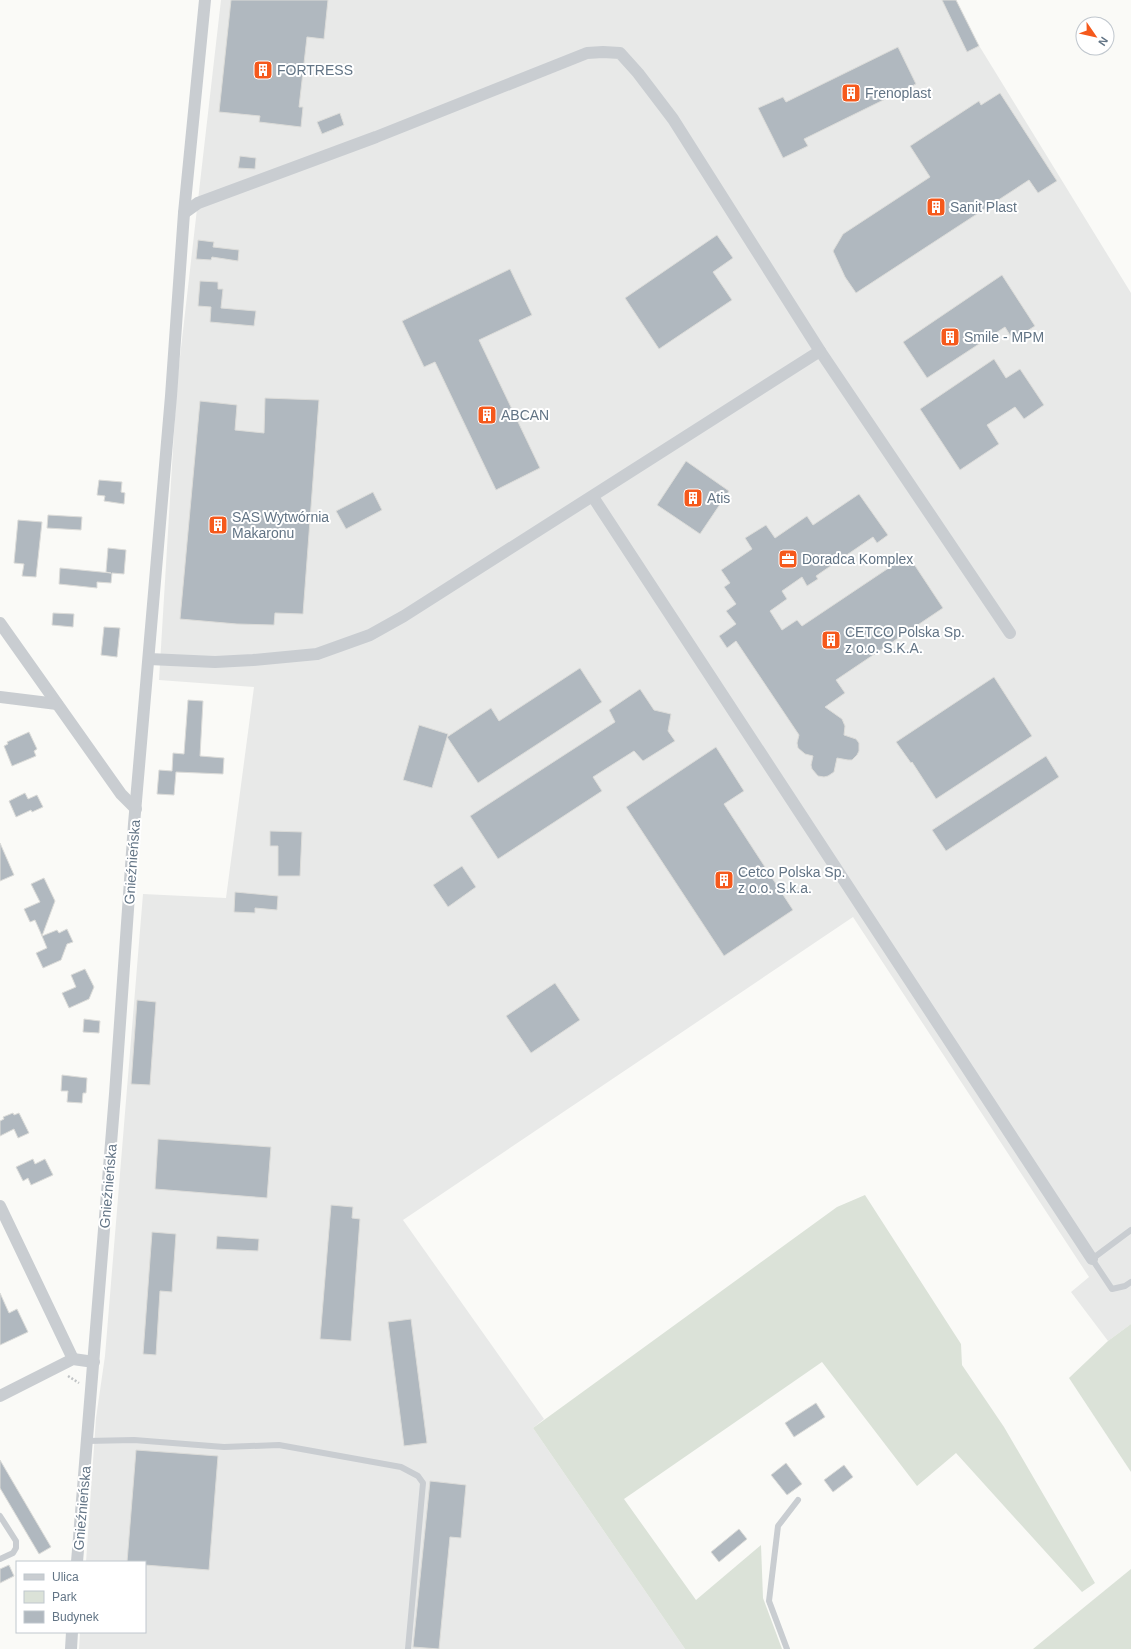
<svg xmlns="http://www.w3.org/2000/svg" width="1131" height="1649" font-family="Arial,sans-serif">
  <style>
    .built { fill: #e8e9e8 }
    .green { fill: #dbe2d8 }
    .building { fill: #b0b8bf; stroke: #dcdcd9 }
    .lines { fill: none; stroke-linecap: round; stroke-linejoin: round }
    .path { stroke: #c0c3c5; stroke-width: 2.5; stroke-dasharray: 2 2; stroke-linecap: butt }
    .lane { stroke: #c9cdd1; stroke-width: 6 }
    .street { stroke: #c9cdd1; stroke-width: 12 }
    .labels { text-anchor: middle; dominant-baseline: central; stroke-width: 4; stroke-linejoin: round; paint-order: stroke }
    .poi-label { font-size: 14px; fill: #627485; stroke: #fff; text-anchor: start }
    .street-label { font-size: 14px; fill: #627485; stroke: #fff }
  </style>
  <rect width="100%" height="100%" fill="#fafaf7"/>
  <!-- built -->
  <path class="built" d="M221,0H951L1131,293V1324L1108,1341L1071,1292L1089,1277L853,917L403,1220L544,1419L533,1428L685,1649H79L80,1632H145V1562H86L96,1418L105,1356L143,894L226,898L254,687L159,680L177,383Z"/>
  <!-- green -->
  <g class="green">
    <path d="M865,1195L961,1344L962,1365L1004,1427L1095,1583L1082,1592L956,1453L917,1486L822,1362L624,1499L696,1600L761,1545L763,1598L782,1649H685L533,1428L837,1207Z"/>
    <path d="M1131,1324V1472L1069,1378L1108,1341Z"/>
    <path d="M1131,1569V1649H1033Z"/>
  </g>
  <!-- building -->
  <g class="building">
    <path d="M231,0H328L324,39L307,37L299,107H303L301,127L259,122L260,116L219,112Z"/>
    <path d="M942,0H956L979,46L967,52Z"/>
    <path d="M898,47L916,84L804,139L808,146L783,158L758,108L783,97L786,102Z"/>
    <path d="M1000,93L1057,181L1038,193L1029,180L856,293L845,277L833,251L843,234L930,177L910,146L979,101L981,105Z"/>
    <path d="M340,113L344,125L322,134L317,122Z"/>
    <path d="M240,156L256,158L255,169L238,168Z"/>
    <path d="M717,235L733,258L713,272L732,300L659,349L625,298Z"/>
    <path d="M198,240L214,242L213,247L239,250L238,261L212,257L211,260L196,259Z"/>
    <path d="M510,269L532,315L479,340L540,468L496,490L435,362L424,367L402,321Z"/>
    <path d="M1002,275L1035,326L1013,340L1005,327L927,378L903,342Z"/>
    <path d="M200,281L218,282V289H223L221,308L256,311L254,326L210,322L211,307L198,306Z"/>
    <path d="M994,359L1006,378L1020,369L1044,405L1024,419L1015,407L987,425L999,444L960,470L920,409Z"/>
    <path d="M265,398L319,400L303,614L275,613L274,625L237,624L180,619L200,401L237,405L235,430L264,433Z"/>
    <path d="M686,461L729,491L700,534L657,505Z"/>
    <path d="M99,480L122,482L121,492L125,493L124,504L104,501L105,496L97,495Z"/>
    <path d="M373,492L382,510L346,529L336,511Z"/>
    <path d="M859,494L888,535L877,543L873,537L816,576L818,579L807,586L802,577L782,591L787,599L770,611L782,630L797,620L802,626L908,555L943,608L836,680L845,693L825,707L842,719L845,726L844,735L856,739L859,743V751L857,755L852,760H848L837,758L834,772L828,776L824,777L818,776L812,769L811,765L813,756L805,754L798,748L797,743L799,735L736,641L727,648L719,636L736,624L726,611L736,604L724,587L730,583L721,570L752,549L745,538L766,525L775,538L807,516L813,525Z"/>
    <path d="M48,515L82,517L81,530L47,528Z"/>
    <path d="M18,520L42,522L36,577L22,576L24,564L14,563Z"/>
    <path d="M108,548L126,550L124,574L112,573L111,583L97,582V588L59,584L60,568L111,573L106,572Z"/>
    <path d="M53,613L74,614L73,627L52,625Z"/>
    <path d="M104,627L120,628L117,657L101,655Z"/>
    <path d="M580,668L602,702L478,783L447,737L491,708L499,721Z"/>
    <path d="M994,677L1032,736L936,799L912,762L911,763L896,742Z"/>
    <path d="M640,689L654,710L671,714L668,731L675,741L643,761L634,751L593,777L602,791L498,859L470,816L615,722L609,710Z"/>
    <path d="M188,700L203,701L200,756L224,758L223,774L176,772L174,795L157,794L159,770L172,771L173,753L184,754Z"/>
    <path d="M419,725L448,734L432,788L403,780Z"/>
    <path d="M29,732L37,749L34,751L36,756L12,766L4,746L8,744L7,742Z"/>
    <path d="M716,747L744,791L724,804L793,910L724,956L626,807Z"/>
    <path d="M1046,756L1059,777L946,851L932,830Z"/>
    <path d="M25,793L28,799L37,795L43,807L32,812L31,810L16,817L9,801Z"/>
    <path d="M270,831L302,832L300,876H278V846H270Z"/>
    <path d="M0,843L14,875L0,881Z"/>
    <path d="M462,866L476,887L448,907L433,885Z"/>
    <path d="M44,878L55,901L42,936L35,920L30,922L24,909L40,902L31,884Z"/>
    <path d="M235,892L278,896L277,910L255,908V913L234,912Z"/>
    <path d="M67,929L73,942L67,944L61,960L43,968L36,953L47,948L42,936L57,930L59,933Z"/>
    <path d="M85,969L94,987L89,999L69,1008L62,993L76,987L71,975Z"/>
    <path d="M555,983L580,1020L531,1053L506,1016Z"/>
    <path d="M137,1000L156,1002L150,1085L131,1084Z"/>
    <path d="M84,1019L100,1021L99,1033L83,1032Z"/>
    <path d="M62,1075L87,1078L86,1093H83L82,1103L67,1102L68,1091H61Z"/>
    <path d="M13,1113L14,1115L19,1113L29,1133L18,1138L14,1129L0,1136V1121L4,1119L3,1117Z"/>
    <path d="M158,1139L271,1147L267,1198L155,1189Z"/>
    <path d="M33,1159L35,1164L45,1159L53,1175L31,1185L28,1178L23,1181L16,1167Z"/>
    <path d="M331,1205L353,1207L352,1218L360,1219L351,1341L320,1339Z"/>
    <path d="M152,1232L176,1234L172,1292L160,1291L156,1355L143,1354Z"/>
    <path d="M217,1236L259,1239L258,1251L216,1249Z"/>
    <path d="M0,1293L9,1313L17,1309L28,1332L0,1345Z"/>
    <path d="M411,1319L427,1443L404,1446L388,1322Z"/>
    <path d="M816,1403L825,1417L794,1437L785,1423Z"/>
    <path d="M136,1450L218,1456L209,1570L145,1565V1562H127Z"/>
    <path d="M0,1460L51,1547L39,1554L0,1488Z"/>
    <path d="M786,1463L802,1484L787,1495L771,1475Z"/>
    <path d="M844,1465L853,1477L833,1492L824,1480Z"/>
    <path d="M430,1481L466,1485L461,1538L450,1537L439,1649L413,1647Z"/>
    <path d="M739,1529L747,1539L719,1562L711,1552Z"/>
    <path d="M9,1565L14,1576L0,1583V1569Z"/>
  </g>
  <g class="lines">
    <!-- path -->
    <path class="path" d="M68,1376L79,1383"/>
    <!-- lane -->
    <g class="lane">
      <path d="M1131,1230L1092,1259L1112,1289L1125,1286L1131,1282"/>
      <path d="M87,1441L134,1440L224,1447L279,1445L401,1467L418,1476L423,1483L408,1649"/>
      <path d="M0,1516L16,1541V1548L13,1553L0,1559"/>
      <path d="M787,1649L769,1601L778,1526L798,1500"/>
    </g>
    <!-- street -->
    <g class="street">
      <path d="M184,213L198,203L376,137L587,53L603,52L620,53L638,73L673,119L820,351L1010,633"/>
      <path d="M593,497L1092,1259"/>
      <path d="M0,623L121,794L136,809"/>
      <path d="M149,659L215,662L253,660L317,654L370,635L404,616L820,351"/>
      <path d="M0,697L57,704"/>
      <path d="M0,1206L73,1359"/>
      <path d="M0,1396L73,1359L94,1362"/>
      <path d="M77,1562L115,1094L134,824L171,396L184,213L205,0"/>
      <path d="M71,1649L72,1632"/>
    </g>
  </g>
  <!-- icons -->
  <defs>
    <g id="building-square" transform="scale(1)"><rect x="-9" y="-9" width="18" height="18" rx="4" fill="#f5591c" stroke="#fff"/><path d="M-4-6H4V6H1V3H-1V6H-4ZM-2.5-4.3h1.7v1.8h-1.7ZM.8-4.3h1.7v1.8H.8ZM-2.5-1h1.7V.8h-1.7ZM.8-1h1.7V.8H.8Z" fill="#fff"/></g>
    <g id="office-square" transform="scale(1)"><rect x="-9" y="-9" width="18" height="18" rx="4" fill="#f5591c" stroke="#fff"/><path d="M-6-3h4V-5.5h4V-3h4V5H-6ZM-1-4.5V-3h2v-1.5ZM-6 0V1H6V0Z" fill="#fff"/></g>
  </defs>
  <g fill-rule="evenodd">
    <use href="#building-square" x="263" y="70"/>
    <use href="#building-square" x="851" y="93"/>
    <use href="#building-square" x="936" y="207"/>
    <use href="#building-square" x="950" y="337"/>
    <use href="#building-square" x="487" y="415"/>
    <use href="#building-square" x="693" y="498"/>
    <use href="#building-square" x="218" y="525"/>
    <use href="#office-square" x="788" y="559"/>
    <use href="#building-square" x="831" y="640"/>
    <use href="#building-square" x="724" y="880"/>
  </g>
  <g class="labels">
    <!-- poi labels -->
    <g class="poi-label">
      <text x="277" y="70">FORTRESS</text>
      <text x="865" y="93">Frenoplast</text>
      <text x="950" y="207">Sanit Plast</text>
      <text x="964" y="337">Smile - MPM</text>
      <text x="501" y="415">ABCAN</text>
      <text x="707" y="498">Atis</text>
      <text x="232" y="517">SAS Wytwórnia<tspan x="232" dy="16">Makaronu</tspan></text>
      <text x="802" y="559">Doradca Komplex</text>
      <text x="845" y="632">CETCO Polska Sp.<tspan x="845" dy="16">z o.o. S.K.A.</tspan></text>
      <text x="738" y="872">Cetco Polska Sp.<tspan x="738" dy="16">z o.o. S.k.a.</tspan></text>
    </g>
    <!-- street labels -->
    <g class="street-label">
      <text transform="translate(132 862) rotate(-86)">Gnieźnieńska</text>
      <text transform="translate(108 1186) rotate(-85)">Gnieźnieńska</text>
      <text transform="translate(82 1508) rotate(-85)">Gnieźnieńska</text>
    </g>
  </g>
  <!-- legend -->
  <rect x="16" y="1561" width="130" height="72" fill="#ffffff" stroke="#c0c7ce"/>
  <rect x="24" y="1574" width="20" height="6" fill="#c9cdd1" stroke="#c0c7ce"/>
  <text x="52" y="1581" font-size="12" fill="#627485">Ulica</text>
  <rect x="24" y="1591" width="20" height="12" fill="#dbe2d8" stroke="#c0c7ce"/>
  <text x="52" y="1601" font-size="12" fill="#627485">Park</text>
  <rect x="24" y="1611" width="20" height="12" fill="#b0b8bf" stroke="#c0c7ce"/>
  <text x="52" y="1621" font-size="12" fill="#627485">Budynek</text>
  <!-- north arrow -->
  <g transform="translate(1095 36) rotate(124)"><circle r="19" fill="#ffffff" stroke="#c0c7ce"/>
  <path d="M0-3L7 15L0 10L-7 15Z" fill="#f5591c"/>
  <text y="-6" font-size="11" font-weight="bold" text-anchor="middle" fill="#627485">N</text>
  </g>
</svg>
